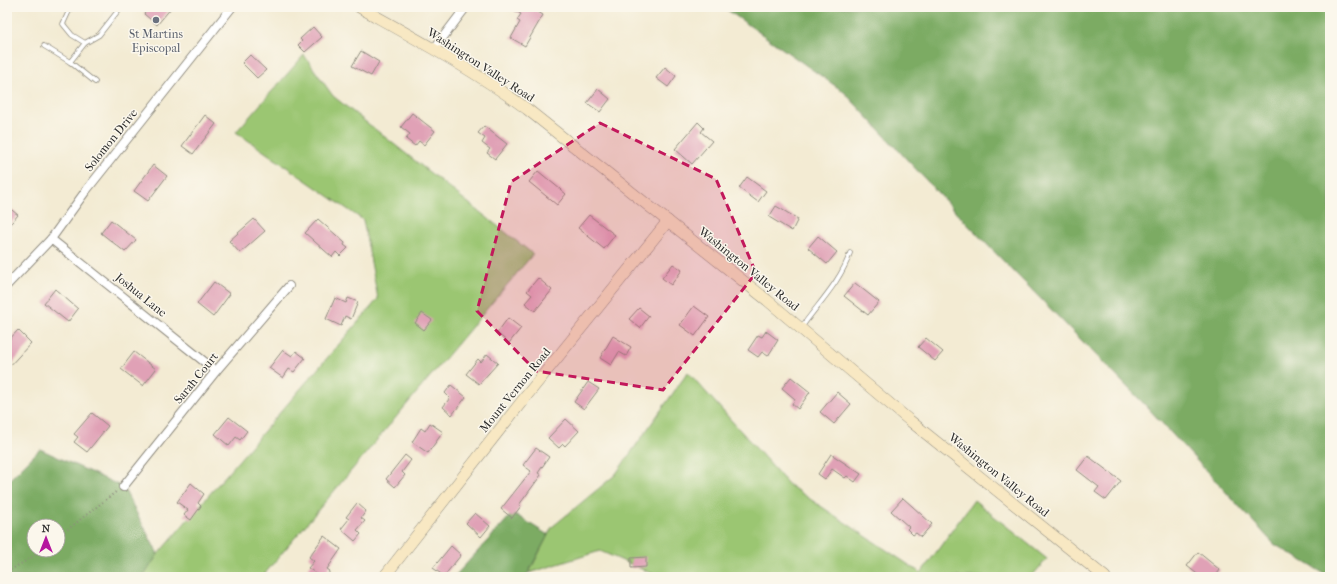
<svg xmlns="http://www.w3.org/2000/svg" width="1337" height="584" font-family="'IM FELL French Canon',serif">
  <style>
    .green { fill: #9bc672; stroke: #63784e }
    .forest { fill: #7cab64; stroke: #546b48; fill-rule: evenodd }
    .building { fill: #e0a1b6 }
    .lines { fill: none; stroke-linecap: round; stroke-linejoin: round }
    .lane-casing { stroke: #8f8b7f; stroke-width: 5.5 }
    .street-casing { stroke: #8f8b7f; stroke-width: 10 }
    .secondary-casing { stroke: #8f8b7f; stroke-width: 12 }
    .path { stroke: #8f8b7f; stroke-width: 2; stroke-dasharray: 1 3; stroke-linecap: butt }
    .lane { stroke: #fff; stroke-width: 4 }
    .street { stroke: #fff; stroke-width: 8 }
    .secondary { stroke: #f8e8c3; stroke-width: 11 }
    .marked { fill: #c2185b; fill-opacity: 0.2; stroke: #c2185b; stroke-width: 3; stroke-dasharray: 8 5; stroke-linejoin: round }
    .worship-dot { fill: #6b7280; stroke: #fbf7ec; stroke-width: 1.5 }
    .labels { text-anchor: middle; dominant-baseline: central; stroke-width: 3; stroke-linejoin: round; paint-order: stroke }
    .worship-label { font-size: 12px; fill: #5b616d; stroke: #fbf7ec }
    .street-label { font-size: 12px; fill: #2b2b2b; stroke: #fbf7ec }
  </style>
  <rect width="100%" height="100%" fill="#fbf7ec"/>
  <filter id="ink" filterUnits="userSpaceOnUse"><feTurbulence type="fractalNoise" baseFrequency=".025" numOctaves="2"/><feDisplacementMap in="SourceGraphic" scale="8" xChannelSelector="R" yChannelSelector="G"/><feConvolveMatrix kernelMatrix="1 2 1 2 8 2 1 2 1" color-interpolation-filters="sRGB"/></filter>
  <filter id="wash" filterUnits="userSpaceOnUse"><feTurbulence type="fractalNoise" baseFrequency=".012" numOctaves="4" result="noise"/><feDisplacementMap in="SourceGraphic" scale="16" xChannelSelector="R" yChannelSelector="G"/><feGaussianBlur stdDeviation="0.9" result="paint"/><feColorMatrix in="noise" values="0 0 0 0 0 0 0 0 0 0 0 0 0 0 0 0 0 1.4 0 .05"/><feComposite in="paint" operator="in"/></filter>
  <g filter="url(#wash)">
    <rect width="100%" height="100%" fill="#f3ebd3"/>
    <!-- green -->
    <g class="green">
      <path d="M304,55L333,96L533,254L262,577H143L158,554L378,299L363,220L236,132Z"/>
      <path d="M688,372L789,485L921,573L974,500L1047,559L1031,577H660L600,551L529,573L552,527L615,475Z"/>
    </g>
    <!-- forest -->
    <g class="forest">
      <path d="M723,7H1330V577L1274,544L1148,408L968,225L844,92Z"/>
      <path d="M40,449L123,487L158,554L143,577H7V482ZM34,526H58V550H34Z"/>
      <path d="M513,513L548,535L526,577H454Z"/>
    </g>
    <g id="blocks">
      <!-- building -->
      <g class="building">
        <path d="M150,7H172L157,25L144,14Z"/>
        <path d="M508,7H530L543,15L525,46L511,38L520,22L517,20L521,14Z"/>
        <path d="M313,27L322,37L305,52L298,45L302,41L300,39Z"/>
        <path d="M361,51L379,62L371,76L352,66Z"/>
        <path d="M250,55L266,70L257,78L242,63Z"/>
        <path d="M665,67L676,76L668,87L656,78Z"/>
        <path d="M598,89L610,99L600,112L587,103Z"/>
        <path d="M412,113L435,131L424,145L419,141L415,146L406,139L410,134L401,127Z"/>
        <path d="M205,115L216,124L193,154L182,146Z"/>
        <path d="M698,122L704,128L701,132L712,141L692,164L675,149Z"/>
        <path d="M484,126L507,144L495,159L487,153L490,149L482,143L485,138L478,133Z"/>
        <path d="M153,165L167,176L148,201L134,191Z"/>
        <path d="M538,171L566,194L557,205L529,182Z"/>
        <path d="M747,177L766,191L758,202L739,188Z"/>
        <path d="M7,206L18,215L7,228Z"/>
        <path d="M776,206L798,219L792,231L769,217Z"/>
        <path d="M589,215L615,235L604,249L578,228Z"/>
        <path d="M254,219L265,231L240,253L229,241Z"/>
        <path d="M318,219L345,243L344,245L348,248L340,256L336,252L332,257L305,233Z"/>
        <path d="M111,220L136,240L125,252L101,233Z"/>
        <path d="M818,236L837,252L827,264L808,248Z"/>
        <path d="M673,264L682,270L671,285L662,278Z"/>
        <path d="M538,278L552,290L535,311L525,303L532,295L527,291Z"/>
        <path d="M214,282L230,294L213,317L197,304Z"/>
        <path d="M855,283L879,302L868,315L844,296Z"/>
        <path d="M55,289L78,309L68,322L44,303Z"/>
        <path d="M335,298L346,303L348,298L358,302L351,319L345,316L341,326L326,319Z"/>
        <path d="M694,306L709,317L695,336L680,325Z"/>
        <path d="M639,308L649,316L640,328L629,319Z"/>
        <path d="M422,313L432,320L424,330L415,323Z"/>
        <path d="M508,318L521,328L509,343L497,333Z"/>
        <path d="M18,330L31,343L7,369V342Z"/>
        <path d="M766,331L778,340L768,356L762,352L758,357L748,350L758,335L762,337Z"/>
        <path d="M613,336L631,347L626,356L619,352L611,365L600,358Z"/>
        <path d="M926,338L943,352L935,361L918,347Z"/>
        <path d="M283,350L292,356L296,351L305,358L294,372L289,369L283,378L269,368Z"/>
        <path d="M134,352L156,369L143,386L121,369Z"/>
        <path d="M487,354L498,363L479,384L466,374L478,359L481,362Z"/>
        <path d="M791,377L810,392L798,409L792,404L795,399L782,388Z"/>
        <path d="M588,382L599,389L584,409L574,402Z"/>
        <path d="M451,385L466,397L452,415L443,407L450,398L445,393Z"/>
        <path d="M837,392L851,404L834,424L820,412Z"/>
        <path d="M92,413L108,426L87,452L74,442L78,437L74,434Z"/>
        <path d="M229,417L247,431L240,440L236,437L229,446L215,434Z"/>
        <path d="M566,419L579,431L565,446L563,444L559,448L548,438Z"/>
        <path d="M430,423L443,432L428,453L412,442L421,428L425,431Z"/>
        <path d="M536,448L549,457L538,473L541,475L519,505L521,506L512,518L501,509L531,471L523,465Z"/>
        <path d="M831,454L861,474L855,482L847,476L845,478L832,469L825,479L818,474Z"/>
        <path d="M405,455L411,460L402,472L405,475L395,487L386,479Z"/>
        <path d="M1088,456L1121,481L1106,500L1095,492L1099,487L1077,470Z"/>
        <path d="M191,483L204,494L198,503L201,506L191,520L184,515L188,510L177,502Z"/>
        <path d="M903,498L932,524L921,537L916,533L913,535L907,529L909,527L891,511Z"/>
        <path d="M357,503L366,511L361,518L365,521L357,530L361,534L355,541L341,529L349,519L346,517Z"/>
        <path d="M475,513L490,526L481,537L466,523Z"/>
        <path d="M324,536L341,549L327,569L330,571L326,577H321L308,568L314,561L309,557Z"/>
        <path d="M451,546L461,555L444,576L433,568Z"/>
        <path d="M1198,552L1220,570L1215,577H1201L1187,566Z"/>
        <path d="M646,557V567L631,568V558Z"/>
      </g>
    </g>
  </g>
  <g filter="url(#ink)">
    <use href="#blocks" fill-opacity="0" stroke="#8f8b7f" stroke-width="1"/>
    <g class="lines">
      <!-- lane casing -->
      <g class="lane-casing">
        <g id="lane">
          <path d="M73,7L69,11L63,24L72,35L85,43L99,35L121,7"/>
          <path d="M44,46L70,62L85,43"/>
          <path d="M70,62L95,82"/>
          <path d="M801,328C818,304 841,281 850,253"/>
        </g>
      </g>
      <!-- street casing -->
      <g class="street-casing">
        <g id="street">
          <path d="M434,49L466,7"/>
          <path d="M51,239L216,371"/>
          <path d="M7,285L51,239L85,192L232,7"/>
          <path d="M123,487L216,371L289,286"/>
        </g>
      </g>
      <!-- secondary casing -->
      <g class="secondary-casing">
        <g id="secondary">
          <path d="M359,7C416,39 474,70 527,109L767,300L909,420L1105,577"/>
          <path d="M384,577L523,400L668,221"/>
        </g>
      </g>
      <!-- path -->
      <g class="path">
        <path d="M58,537L117,491"/>
        <path d="M7,572L44,550"/>
      </g>
      <!-- lane -->
      <use href="#lane" class="lane"/>
      <!-- street -->
      <use href="#street" class="street"/>
      <!-- secondary -->
      <use href="#secondary" class="secondary"/>
    </g>
  </g>
  <!-- marked area -->
  <path class="marked" d="M600,123L716,179L756,273L663,390L536,371L477,311L511,182Z"/>
  <!-- markers -->
  <circle class="worship-dot" cx="156" cy="20" r="4"/>
  <g class="labels">
    <!-- worship labels -->
    <g class="worship-label">
      <text x="156" y="34">St Martins<tspan x="156" dy="14">Episcopal</tspan></text>
    </g>
    <!-- street labels -->
    <g class="street-label">
      <text transform="translate(481 65) rotate(33)">Washington Valley Road</text>
      <text transform="translate(111 140) rotate(-51)">Solomon Drive</text>
      <text transform="translate(749 269) rotate(39)">Washington Valley Road</text>
      <text transform="translate(141 295) rotate(39)">Joshua Lane</text>
      <text transform="translate(196 378) rotate(-51)">Sarah Court</text>
      <text transform="translate(515 390) rotate(-51)">Mount Vernon Road</text>
      <text transform="translate(999 475) rotate(39)">Washington Valley Road</text>
    </g>
  </g>
  <!-- margin -->
  <rect width="1337" height="584" fill="none" stroke="#fbf7ec" stroke-width="24"/>
  <!-- north arrow -->
  <g transform="translate(46 538)"><circle r="19" fill="#fbf7ec" stroke="#a8a59f"/>
  <path d="M0-3L7 15L0 10L-7 15Z" fill="#b5179e"/>
  <text y="-6" font-size="11" font-weight="bold" text-anchor="middle" fill="#2b2b2b">N</text>
  </g>
</svg>
